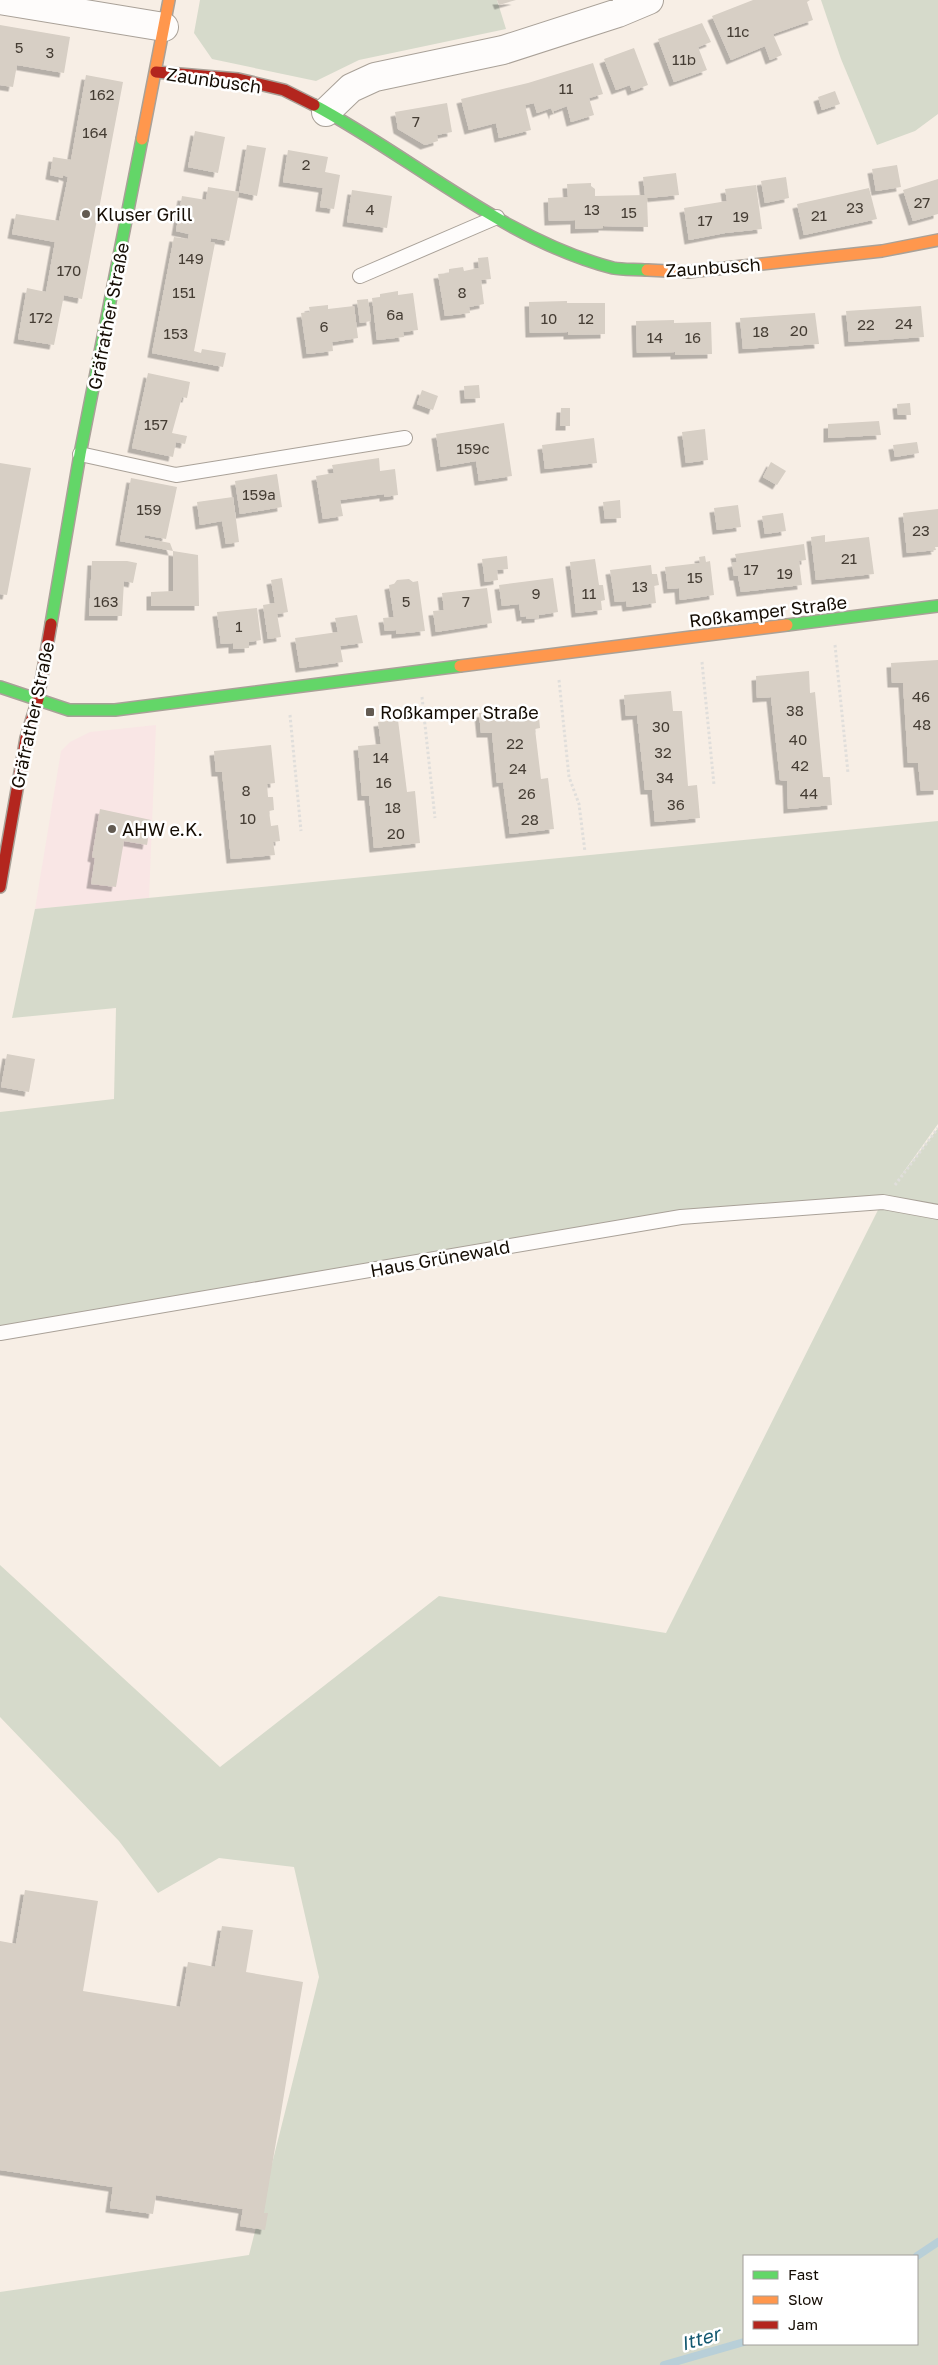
<svg xmlns="http://www.w3.org/2000/svg" width="938" height="2365" font-family="'Golos Text',sans-serif">
  <style>
    .commercial { fill: #f9e6e5 }
    .green { fill: #d6dacb; fill-rule: evenodd }
    .lines { fill: none; stroke-linecap: round; stroke-linejoin: round }
    .stream { stroke: #b8cfd8; stroke-width: 8 }
    .building { fill: #d7cfc5; filter: url(#shadow) }
    .lane-casing { stroke: #a9a198; stroke-width: 16 }
    .street-casing { stroke: #a9a198; stroke-width: 30 }
    .fast-casing { stroke: #a9a198; stroke-width: 14 }
    .slow-casing { stroke: #a9a198; stroke-width: 14 }
    .jam-casing { stroke: #a9a198; stroke-width: 14 }
    .path { stroke: #e0dedb; stroke-width: 3; stroke-dasharray: 2.5 2.5; stroke-linecap: butt }
    .lane { stroke: #fefcfb; stroke-width: 14 }
    .street { stroke: #fefcfb; stroke-width: 28 }
    .fast { stroke: #63d668; stroke-width: 11 }
    .slow { stroke: #ff974d; stroke-width: 11 }
    .jam { stroke: #b3261e; stroke-width: 11 }
    .poi-dot { fill: #635b52; stroke: #fff; stroke-width: 2 }
    .labels { text-anchor: middle; dominant-baseline: central; stroke-width: 5; stroke-linejoin: round; paint-order: stroke }
    .number-label { font-size: 15px; fill: #453d34 }
    .street-label { font-size: 18px; fill: #140c03; stroke: #fff }
    .poi-label { font-size: 18px; fill: #140c03; stroke: #fff; text-anchor: start }
    .water-label { font-size: 19px; font-style: italic; fill: #135870; stroke: #fff }
  </style>
  <defs>
    <filter id="shadow"><feDropShadow dx="-4.5" dy="4.5" stdDeviation="0" flood-color="#0004"/></filter>
  </defs>
  <rect width="100%" height="100%" fill="#f7eee5"/>
  <!-- commercial -->
  <path class="commercial" d="M156,725L149,898L35,909L61,751L70,742L90,732Z"/>
  <!-- green -->
  <g class="green">
    <path d="M200,0H497L506,29L359,60L316,81L212,59L194,33Z"/>
    <path d="M821,0H938V114L915,131L877,145L841,59Z"/>
    <path d="M938,821V1124L900,1177L938,1128V2365H0V2292L249,2255L319,1977L294,1867L219,1858L158,1893L119,1841L0,1717V1565L220,1767L439,1596L666,1633L882,1202L681,1217L0,1333V1112L114,1099L116,1008L12,1018L35,909ZM744,2256H917V2344H744Z"/>
  </g>
  <g class="lines">
    <!-- stream -->
    <g class="stream">
      <path d="M917,2256L938,2242"/>
      <path d="M664,2365L744,2342"/>
    </g>
  </g>
  <!-- building -->
  <g class="building">
    <path d="M497,0H516L499,5Z"/>
    <path d="M753,0H810L807,2L813,20L773,34L782,55L770,60L765,46L731,60L712,16Z"/>
    <path d="M702,23L711,42L698,47L707,70L674,82L658,39Z"/>
    <path d="M0,25L70,37L64,73L17,65L13,87L0,85Z"/>
    <path d="M634,48L648,85L632,91L630,85L616,90L604,59Z"/>
    <path d="M593,63L603,94L589,98L594,115L571,122L567,106L554,111V115L551,108L537,113L534,103L525,105L531,130L499,138L496,123L469,130L461,99L528,83Z"/>
    <path d="M86,75L123,82L82,299L64,295L54,345L18,339L27,288L46,292L55,242L12,234L16,214L59,221L68,177L63,175V178L50,175L53,157L71,160Z"/>
    <path d="M835,91L840,104L822,110L818,97Z"/>
    <path d="M447,103L452,132L437,135L438,141L425,145L398,129L395,112Z"/>
    <path d="M195,131L225,137L218,173L188,167Z"/>
    <path d="M247,145L266,148L257,196L239,192Z"/>
    <path d="M288,150L328,157L325,172L340,175L334,209L320,207L323,188L283,182Z"/>
    <path d="M897,165L901,187L876,191L872,169Z"/>
    <path d="M676,173L679,195L647,198L648,227L603,226V228L575,229V220L549,221L548,198L568,197L567,184L591,183V186L595,189V196L645,195L643,177Z"/>
    <path d="M786,177L789,198L765,203L761,181Z"/>
    <path d="M938,179V214L913,221L903,190Z"/>
    <path d="M756,185L762,229L725,233L689,240L684,208L727,201L725,189Z"/>
    <path d="M208,187L239,192L229,241L211,238L210,242L215,243L194,351L201,353L202,349L226,353L223,367L152,353L174,237L188,239L189,234L176,231L182,196L206,200Z"/>
    <path d="M869,188L877,219L804,235L797,204Z"/>
    <path d="M352,190L392,196L387,228L347,222Z"/>
    <path d="M488,257L491,279L481,280L484,304L469,307L470,313L445,316L438,274L449,273V269L463,267L464,271L479,268L478,258Z"/>
    <path d="M398,291V295L413,293L418,330L403,332L404,337L377,340L372,298L380,297V294Z"/>
    <path d="M368,299L371,321L360,323L357,300Z"/>
    <path d="M567,301V303H605V334L568,335V332L530,333L529,302Z"/>
    <path d="M328,305V309L354,306L358,338L332,342L333,351L307,354L301,313L310,312L309,307Z"/>
    <path d="M921,306L924,337L849,342L846,311Z"/>
    <path d="M815,313L819,344L743,349L740,318Z"/>
    <path d="M674,320V323L711,322L712,354L675,355V352L637,353L636,321Z"/>
    <path d="M148,373L190,382L187,398L182,397L172,433L187,436L185,444L176,442L173,457L132,448Z"/>
    <path d="M479,385L480,398L465,399L464,386Z"/>
    <path d="M422,390L438,396L433,410L417,404Z"/>
    <path d="M910,403L911,415H898L897,404Z"/>
    <path d="M561,408H570V426H560Z"/>
    <path d="M879,421L881,435L828,438V424Z"/>
    <path d="M504,423L512,476L479,481L476,461L441,467L436,434Z"/>
    <path d="M705,429L708,460L686,463L682,432Z"/>
    <path d="M594,438L597,463L545,469L542,445Z"/>
    <path d="M917,442L919,453L895,457L893,445Z"/>
    <path d="M379,458L380,471L395,469L398,495L384,497V494L340,500L343,516L323,519L316,476L334,473L332,465Z"/>
    <path d="M771,462L786,471L777,485L763,477Z"/>
    <path d="M0,463L31,468L7,595L0,594Z"/>
    <path d="M277,474L282,507L240,514L235,481Z"/>
    <path d="M131,478L177,487L166,539L145,535L144,538L170,543L173,551L120,541Z"/>
    <path d="M233,497L239,542L226,544L222,521L200,525L197,502Z"/>
    <path d="M620,500L621,518L605,519L603,502Z"/>
    <path d="M738,505L741,527L717,530L714,508Z"/>
    <path d="M938,509V547H935L936,550L907,553L903,513Z"/>
    <path d="M783,513L786,531L765,534L762,516Z"/>
    <path d="M825,535V542L869,537L874,574L816,580L811,537Z"/>
    <path d="M804,544L806,560L799,561L802,585L741,592L738,576H734L732,563L737,562L735,554Z"/>
    <path d="M173,551L198,555L199,606H151V592L173,591Z"/>
    <path d="M507,556L508,569L497,570L498,580L485,582L482,559Z"/>
    <path d="M705,556L706,562L710,561L714,595L680,600L679,588L668,589L665,567L700,563L699,557Z"/>
    <path d="M595,559L599,585H603L605,600L601,601L602,610L576,613L570,562Z"/>
    <path d="M92,561H127L137,563L133,583L124,581L122,616H89Z"/>
    <path d="M651,565L652,574H657L659,585L654,586L656,603L627,607L626,601L615,602L610,570Z"/>
    <path d="M282,578L288,612L277,614L281,637L268,639L263,605L275,603L271,580Z"/>
    <path d="M553,578L558,612L539,615V618L526,619V616L521,617L519,604L502,606L499,585Z"/>
    <path d="M409,579L413,582L418,581L425,631L396,634V630L385,631L383,618L394,617L389,585L394,584L397,580Z"/>
    <path d="M487,588L492,623L436,632L433,611L444,610L442,593Z"/>
    <path d="M257,608L261,640L249,642V648L233,649V643L221,644L217,612Z"/>
    <path d="M357,615L363,643L340,646L343,662L300,668L295,638L338,632L335,618Z"/>
    <path d="M938,660V790L921,791L918,763H908L903,683H892L891,663Z"/>
    <path d="M809,671L810,693L815,692L823,777H830L832,805L788,809L787,781L780,780L771,697L757,698L756,676Z"/>
    <path d="M671,691L673,711H682L688,786L697,785L700,818L655,822L652,790H645L637,715L626,716L624,695Z"/>
    <path d="M538,708L540,728L535,729L541,779L548,778L554,829L510,834L503,782L497,783L492,733H481L479,713Z"/>
    <path d="M398,720L407,792L415,791L420,843L374,848L369,796H362L358,746L381,744L378,722Z"/>
    <path d="M271,745L275,783L267,784L268,797H273L274,810L269,811L271,826L278,825L280,841L273,842L275,855L231,859L222,772H216L214,751Z"/>
    <path d="M100,809L151,820L147,845L124,841L116,887L91,884L95,858L92,857Z"/>
    <path d="M7,1054L35,1059L29,1092L1,1087Z"/>
    <path d="M25,1890L98,1901L83,1991L180,2007L188,1962L215,1967L222,1926L253,1930L246,1972L303,1982L264,2213H268L265,2230L240,2226L243,2209L156,2195L153,2214L110,2208L113,2187L0,2170V1941L16,1944Z"/>
  </g>
  <g class="lines">
    <!-- lane casing -->
    <g class="lane-casing">
      <g id="lane">
        <path d="M360,276L497,217"/>
        <path d="M80,454L176,475L405,438"/>
        <path d="M0,1333L681,1217L883,1202L938,1212"/>
      </g>
    </g>
    <!-- street casing -->
    <g class="street-casing">
      <g id="street">
        <path d="M0,0L164,27"/>
        <path d="M326,112L351,88L375,77L503,50L618,13L649,0"/>
      </g>
    </g>
    <!-- fast casing -->
    <g class="fast-casing">
      <g id="fast">
        <path d="M314,105C412,157 504,240 613,268C623,270 636,269 647,270"/>
        <path d="M51,624L80,454L142,139"/>
        <path d="M787,625L938,606"/>
        <path d="M0,687L69,710H115L460,666"/>
      </g>
    </g>
    <!-- slow casing -->
    <g class="slow-casing">
      <g id="slow">
        <path d="M142,139L169,0"/>
        <path d="M647,270L688,272L882,251L938,240"/>
        <path d="M460,666L787,625"/>
      </g>
    </g>
    <!-- jam casing -->
    <g class="jam-casing">
      <g id="jam">
        <path d="M156,72L238,79L284,90L314,105"/>
        <path d="M0,887L26,738L38,699L51,624"/>
      </g>
    </g>
    <!-- path -->
    <g class="path">
      <path d="M835,645L848,773"/>
      <path d="M702,662L714,785"/>
      <path d="M559,680L569,777L579,804L585,852"/>
      <path d="M422,697L435,818"/>
      <path d="M290,715L301,831"/>
      <path d="M895,1185L938,1128"/>
    </g>
    <!-- lane -->
    <use href="#lane" class="lane"/>
    <!-- street -->
    <use href="#street" class="street"/>
    <!-- fast -->
    <use href="#fast" class="fast"/>
    <!-- slow -->
    <use href="#slow" class="slow"/>
    <!-- jam -->
    <use href="#jam" class="jam"/>
  </g>
  <!-- markers -->
  <g class="poi-dot">
    <circle cx="86" cy="214" r="5"/>
    <rect x="365" y="707" width="10" height="10" rx="2.5"/>
    <circle cx="112" cy="829" r="5"/>
  </g>
  <g class="labels">
    <!-- number labels -->
    <g class="number-label">
      <text x="738" y="31">11c</text>
      <text x="19" y="47">5</text>
      <text x="50" y="52">3</text>
      <text x="684" y="59">11b</text>
      <text x="566" y="88">11</text>
      <text x="102" y="94">162</text>
      <text x="416" y="121">7</text>
      <text x="95" y="132">164</text>
      <text x="306" y="164">2</text>
      <text x="922" y="202">27</text>
      <text x="855" y="207">23</text>
      <text x="370" y="209">4</text>
      <text x="592" y="209">13</text>
      <text x="629" y="212">15</text>
      <text x="819" y="215">21</text>
      <text x="741" y="216">19</text>
      <text x="705" y="220">17</text>
      <text x="191" y="258">149</text>
      <text x="69" y="270">170</text>
      <text x="184" y="292">151</text>
      <text x="462" y="292">8</text>
      <text x="395" y="314">6a</text>
      <text x="41" y="317">172</text>
      <text x="549" y="318">10</text>
      <text x="586" y="318">12</text>
      <text x="904" y="323">24</text>
      <text x="866" y="324">22</text>
      <text x="324" y="326">6</text>
      <text x="799" y="330">20</text>
      <text x="761" y="331">18</text>
      <text x="176" y="333">153</text>
      <text x="655" y="337">14</text>
      <text x="693" y="337">16</text>
      <text x="156" y="424">157</text>
      <text x="473" y="448">159c</text>
      <text x="259" y="494">159a</text>
      <text x="149" y="509">159</text>
      <text x="921" y="530">23</text>
      <text x="849" y="558">21</text>
      <text x="751" y="569">17</text>
      <text x="785" y="573">19</text>
      <text x="695" y="577">15</text>
      <text x="640" y="586">13</text>
      <text x="536" y="593">9</text>
      <text x="589" y="593">11</text>
      <text x="106" y="601">163</text>
      <text x="406" y="601">5</text>
      <text x="466" y="601">7</text>
      <text x="239" y="626">1</text>
      <text x="921" y="696">46</text>
      <text x="795" y="710">38</text>
      <text x="922" y="724">48</text>
      <text x="661" y="726">30</text>
      <text x="798" y="739">40</text>
      <text x="515" y="743">22</text>
      <text x="663" y="752">32</text>
      <text x="381" y="757">14</text>
      <text x="800" y="765">42</text>
      <text x="518" y="768">24</text>
      <text x="665" y="777">34</text>
      <text x="384" y="782">16</text>
      <text x="246" y="790">8</text>
      <text x="527" y="793">26</text>
      <text x="809" y="793">44</text>
      <text x="676" y="804">36</text>
      <text x="393" y="807">18</text>
      <text x="248" y="818">10</text>
      <text x="530" y="819">28</text>
      <text x="396" y="833">20</text>
    </g>
    <!-- street labels -->
    <g class="street-label">
      <text transform="translate(214 80) rotate(8)">Zaunbusch</text>
      <text transform="translate(713 267) rotate(-4)">Zaunbusch</text>
      <text transform="translate(108 316) rotate(-79)">Gräfrather Straße</text>
      <text transform="translate(768 611) rotate(-7)">Roßkamper Straße</text>
      <text transform="translate(32 715) rotate(-78)">Gräfrather Straße</text>
      <text transform="translate(440 1258) rotate(-10)">Haus Grünewald</text>
    </g>
    <!-- poi labels -->
    <g class="poi-label">
      <text x="96" y="214">Kluser Grill</text>
      <text x="380" y="712">Roßkamper Straße</text>
      <text x="122" y="829">AHW e.K.</text>
    </g>
    <!-- water labels -->
    <g class="water-label">
      <text transform="translate(700 2338) rotate(-16)">Itter</text>
    </g>
  </g>
  <!-- legend -->
  <rect x="743" y="2255" width="175" height="90" fill="#ffffff" stroke="#a19e9a"/>
  <rect x="753" y="2271" width="25" height="8" fill="#63d668" stroke="#a19e9a"/>
  <text x="788" y="2280" font-size="15" fill="#140c03">Fast</text>
  <rect x="753" y="2296" width="25" height="8" fill="#ff974d" stroke="#a19e9a"/>
  <text x="788" y="2305" font-size="15" fill="#140c03">Slow</text>
  <rect x="753" y="2321" width="25" height="8" fill="#b3261e" stroke="#a19e9a"/>
  <text x="788" y="2330" font-size="15" fill="#140c03">Jam</text>
</svg>
